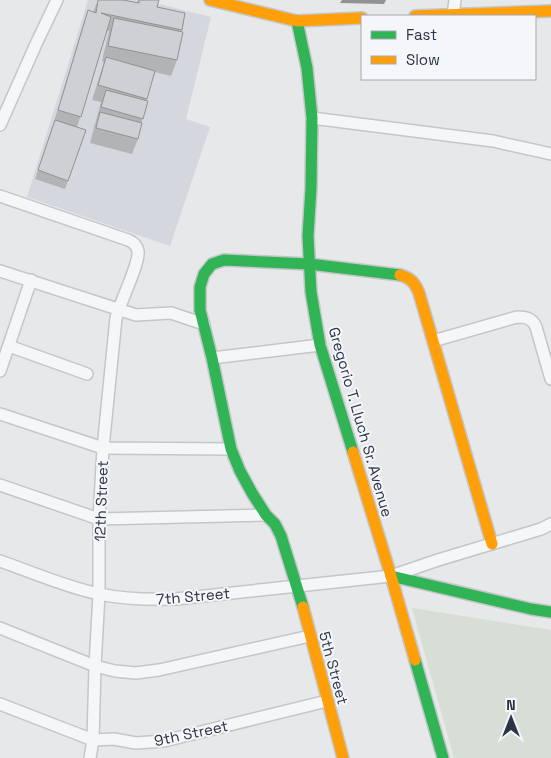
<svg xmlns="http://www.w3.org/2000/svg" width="551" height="758" font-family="'Space Grotesk',sans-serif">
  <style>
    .built { fill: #d4d7dd }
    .green { fill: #d6ded6 }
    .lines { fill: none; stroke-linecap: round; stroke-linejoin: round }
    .street-casing { stroke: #c4c6c8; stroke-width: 14 }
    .fast-casing { stroke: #c4c6c8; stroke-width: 14 }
    .slow-casing { stroke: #c4c6c8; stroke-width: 14 }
    .street { stroke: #f5f6f7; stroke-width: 11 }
    .fast { stroke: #30b455; stroke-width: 11 }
    .slow { stroke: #ff9f0a; stroke-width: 11 }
    .wall { fill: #b1b3b5 }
    .shaded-wall { fill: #909294 }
    .building { fill: #ced0d3; stroke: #909294 }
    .labels { text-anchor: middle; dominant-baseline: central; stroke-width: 4; stroke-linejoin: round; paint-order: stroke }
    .street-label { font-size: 15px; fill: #2b3445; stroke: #f4f6f9 }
  </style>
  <rect width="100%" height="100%" fill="#e6e8ea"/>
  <!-- built -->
  <path class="built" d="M88,0H143L211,17L186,119L210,127L170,246L27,197Z"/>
  <!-- green -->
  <path class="green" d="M412,608L551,630V758H454Z"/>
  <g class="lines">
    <!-- street casing -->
    <g class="street-casing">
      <g id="street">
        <path d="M453,15L455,0"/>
        <path d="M312,118L493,141L551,154"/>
        <path d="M0,125L36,44L57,0"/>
        <path d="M0,196L128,240C133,242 137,245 138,251C140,263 120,302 116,318L103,448L99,519V594L95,666L93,740L90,758"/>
        <path d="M0,271L136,315L171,313L204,324"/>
        <path d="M433,341L517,317C526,317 532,318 536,327L551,379"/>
        <path d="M9,346L87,374"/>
        <path d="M212,358L320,345"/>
        <path d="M0,371L31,280"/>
        <path d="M0,414L103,448L231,449"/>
        <path d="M0,485L99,519L266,515"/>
        <path d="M0,561C32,572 65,587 99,594C124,599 150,600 176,599L391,576L438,560L541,529L551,524"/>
        <path d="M0,628L95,666L115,671L136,673L159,670L310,636"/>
        <path d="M0,704L93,740L114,739L136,743L164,741L327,701"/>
      </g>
    </g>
    <!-- fast casing -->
    <g class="fast-casing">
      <g id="fast">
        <path d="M297,21L307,68L312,118L311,188L308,236L311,292L320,345L353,452"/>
        <path d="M391,576L531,609L551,612"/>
        <path d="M303,607L281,536L275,524L266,515L252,493L240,471L231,449L212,358L200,310V287L204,274L212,264L224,260L309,264L400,275"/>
        <path d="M415,660L443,758"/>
      </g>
    </g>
    <!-- slow casing -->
    <g class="slow-casing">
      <g id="slow">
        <path d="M210,0L297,21L362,18"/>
        <path d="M415,16L551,11"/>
        <path d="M400,275C411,278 415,283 419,293L492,544"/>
        <path d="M353,452L391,576L415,660"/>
        <path d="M303,607L343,758"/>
      </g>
    </g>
    <!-- street -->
    <use href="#street" class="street"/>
    <!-- fast -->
    <use href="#fast" class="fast"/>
    <!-- slow -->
    <use href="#slow" class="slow"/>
  </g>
  <!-- wall -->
  <path class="wall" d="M98,0H123L137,3L138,0H159L157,7L185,13L181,32L177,60L171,76L155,72L146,101L138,139L132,154L90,143L101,102L92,100L104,62L102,61L109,31H107L77,127L86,130L65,189L35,179L53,125L83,25L88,10L93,12Z"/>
  <!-- shaded-wall -->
  <path class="shaded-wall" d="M342,0H386L384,4L340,3Z"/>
  <!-- building -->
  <g class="building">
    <path d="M98,0H123L139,3V0H159L157,7L185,13L182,30L101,13L111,17L81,117L58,110L88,10L96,13Z"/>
    <path d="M114,18L183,32L177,60L108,46Z"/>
    <path d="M106,57L155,71L147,99L98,85Z"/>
    <path d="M106,90L148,101L143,119L101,107Z"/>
    <path d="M100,112L142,123L138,139L96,128Z"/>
    <path d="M55,120L86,130L68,181L38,170Z"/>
  </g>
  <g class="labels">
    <!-- street labels -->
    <g class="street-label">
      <text transform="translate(361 422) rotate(74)">Gregorio T. Lluch Sr. Avenue</text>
      <text transform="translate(101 501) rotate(-88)">12th Street</text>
      <text transform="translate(193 596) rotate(-5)">7th Street</text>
      <text transform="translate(334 668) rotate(75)">5th Street</text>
      <text transform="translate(191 733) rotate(-12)">9th Street</text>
    </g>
  </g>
  <!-- legend -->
  <rect x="361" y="15" width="175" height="65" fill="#f4f6f9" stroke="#a4a8b1"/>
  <rect x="371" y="31" width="25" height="8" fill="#30b455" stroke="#a4a8b1"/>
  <text x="406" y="40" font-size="15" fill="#2b3445">Fast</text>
  <rect x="371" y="56" width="25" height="8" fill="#ff9f0a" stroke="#a4a8b1"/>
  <text x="406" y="65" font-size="15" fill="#2b3445">Slow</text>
  <!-- north arrow -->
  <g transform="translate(511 718)" stroke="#f4f6f9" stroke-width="4" paint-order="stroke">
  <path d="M0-4L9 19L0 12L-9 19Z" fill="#2b3445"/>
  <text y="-8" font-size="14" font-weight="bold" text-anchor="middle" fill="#2b3445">N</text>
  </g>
</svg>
